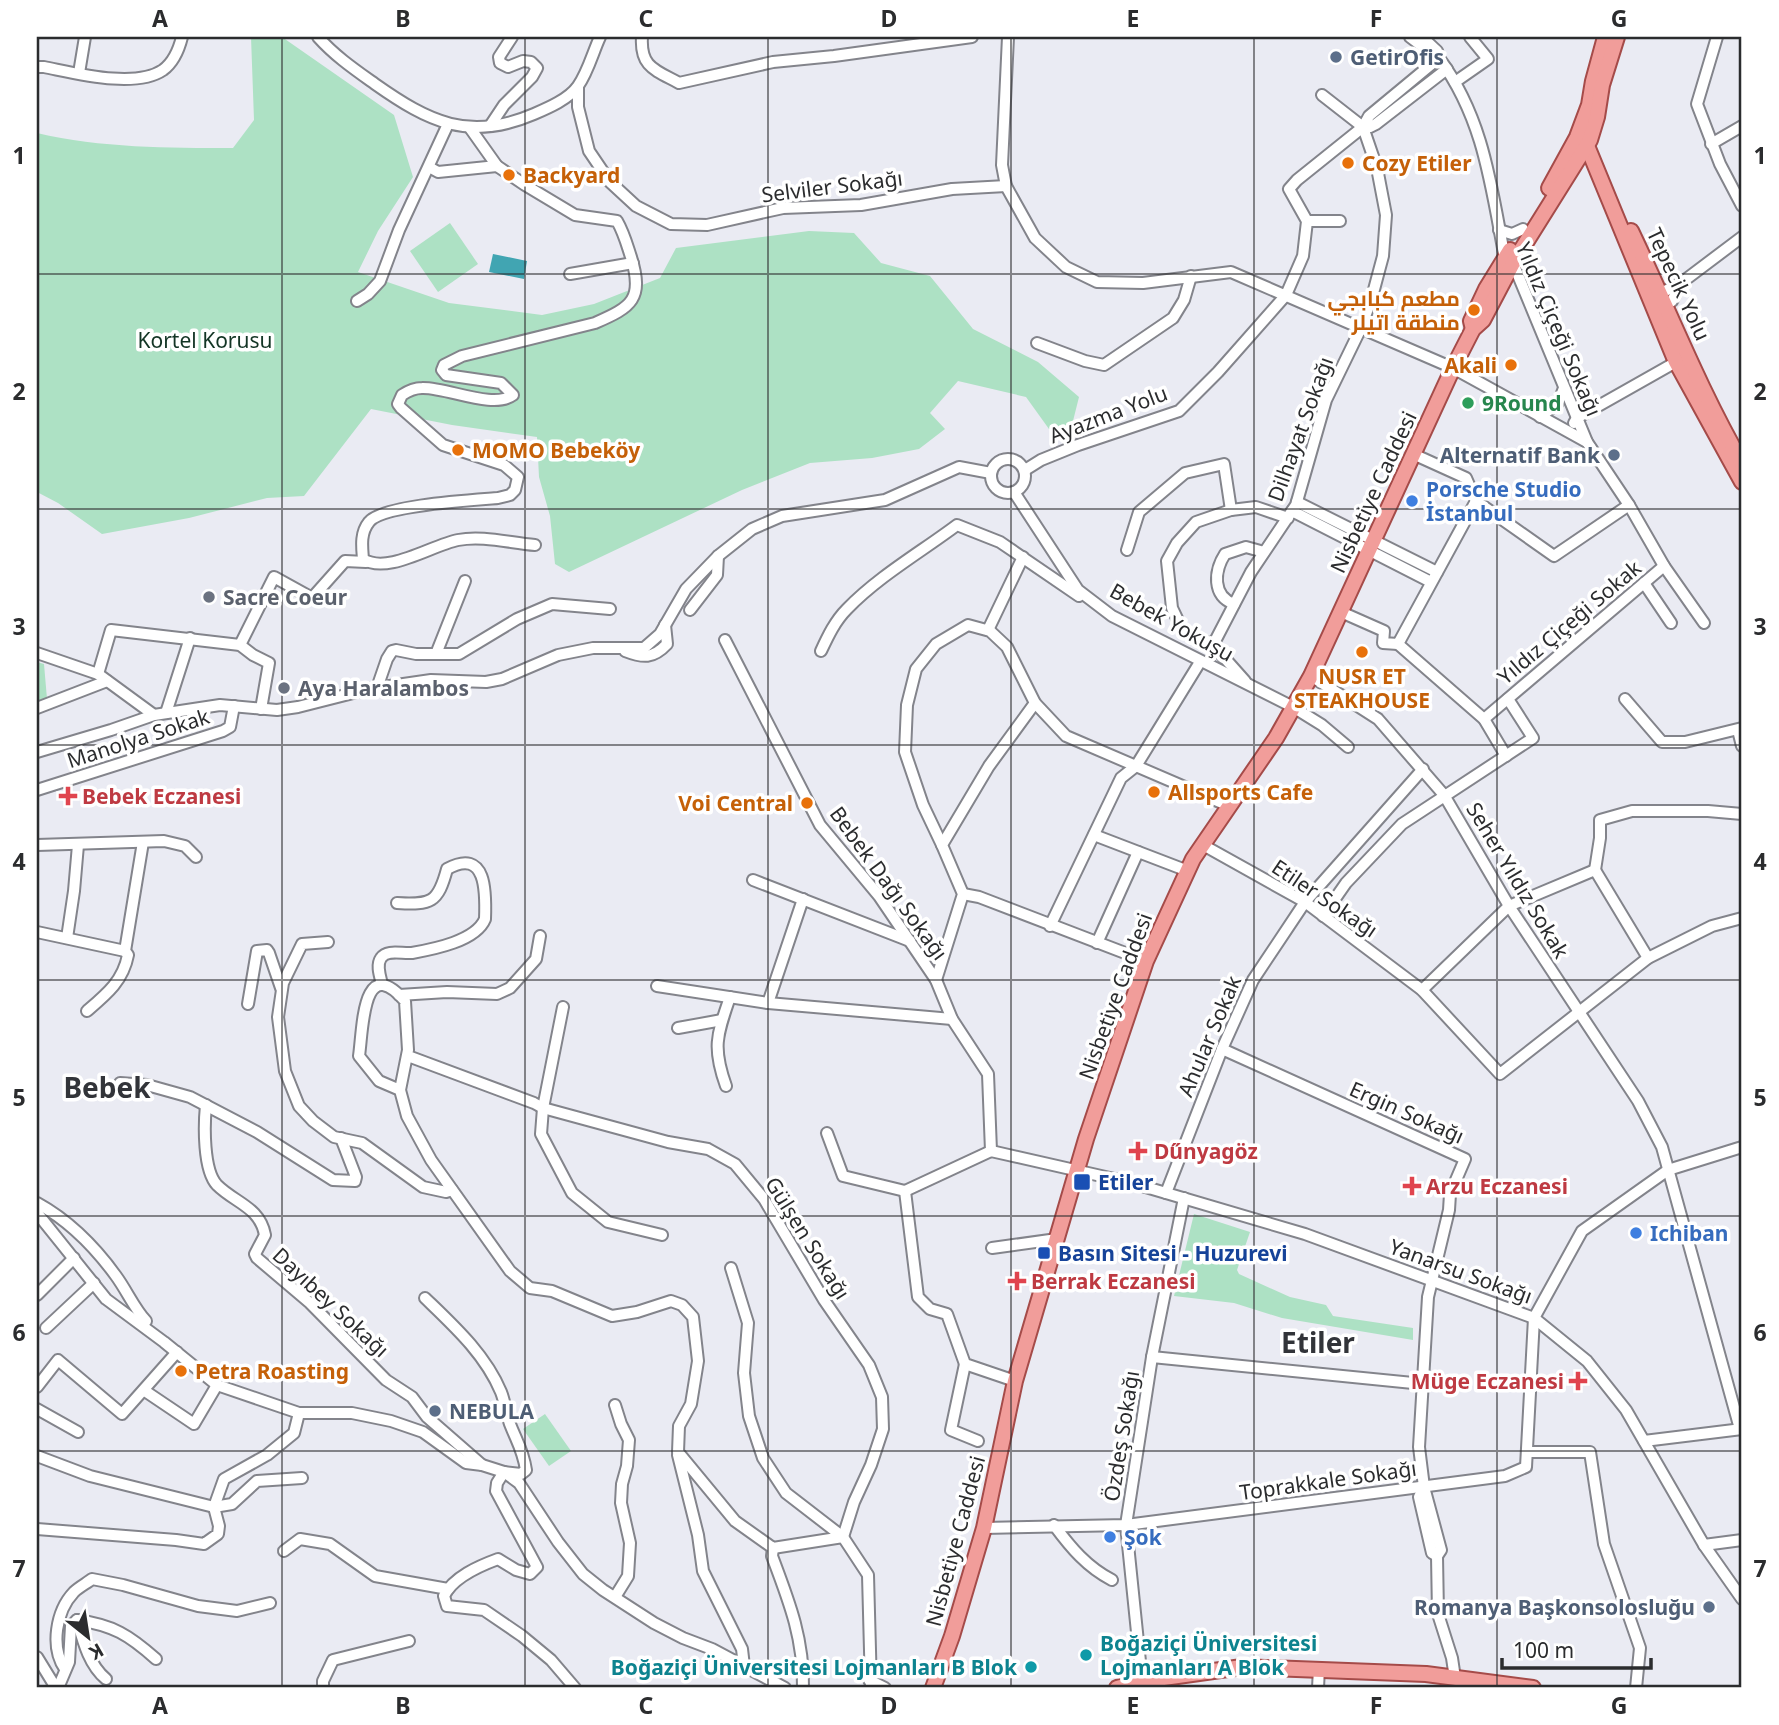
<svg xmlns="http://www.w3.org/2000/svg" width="1779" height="1725" font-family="'Noto Sans',Cairo,sans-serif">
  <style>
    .green { fill: #ade1c4 }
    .water { fill: #41a5b2 }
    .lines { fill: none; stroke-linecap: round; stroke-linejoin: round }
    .minor-casing { stroke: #83848b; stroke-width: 14 }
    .major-casing { stroke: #a54b49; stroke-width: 18 }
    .minor { stroke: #fff; stroke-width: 10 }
    .major { stroke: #f19d9a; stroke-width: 14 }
    .grid { fill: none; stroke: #2b2c2e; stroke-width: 2; stroke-opacity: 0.55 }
    .service-dot { fill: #5c6f8a; stroke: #fff; stroke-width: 2.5 }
    .food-dot { fill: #e8710a; stroke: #fff; stroke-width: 2.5 }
    .leisure-dot { fill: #2e9e5b; stroke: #fff; stroke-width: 2.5 }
    .shop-dot { fill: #3f7fe0; stroke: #fff; stroke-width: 2.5 }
    .worship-dot { fill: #6b7280; stroke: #fff; stroke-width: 2.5 }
    .health-dot { fill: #e0444e; stroke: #fff; stroke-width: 2.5 }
    .transit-dot { fill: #1a4fb4; stroke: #fff; stroke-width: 2.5 }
    .culture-dot { fill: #0f9aa8; stroke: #fff; stroke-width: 2.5 }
    .labels { text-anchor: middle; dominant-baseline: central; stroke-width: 7; stroke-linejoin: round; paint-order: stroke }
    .service-label { font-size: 21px; font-weight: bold; fill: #4e5e75; stroke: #fff; text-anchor: start }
    .food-label { font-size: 21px; font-weight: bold; fill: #c56008; stroke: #fff; text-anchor: start }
    .street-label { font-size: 21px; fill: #2b2c2e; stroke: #fff }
    .park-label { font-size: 21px; fill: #133525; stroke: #fff }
    .leisure-label { font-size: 21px; font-weight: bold; fill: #27864d; stroke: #fff; text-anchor: start }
    .shop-label { font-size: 21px; font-weight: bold; fill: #366cbe; stroke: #fff; text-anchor: start }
    .worship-label { font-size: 21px; font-weight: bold; fill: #5b616d; stroke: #fff; text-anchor: start }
    .health-label { font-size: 21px; font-weight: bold; fill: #be3a42; stroke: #fff; text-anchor: start }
    .transit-label { font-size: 21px; font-weight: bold; fill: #164399; stroke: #fff; text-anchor: start }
    .culture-label { font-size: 21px; font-weight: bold; fill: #0d838f; stroke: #fff; text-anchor: start }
    .district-label { font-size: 28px; font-weight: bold; fill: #323439; stroke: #fff }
    .neatline { fill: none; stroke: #2b2c2e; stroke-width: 2.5 }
    .grid-label { font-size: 23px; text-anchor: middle; font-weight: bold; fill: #2b2c2e }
  </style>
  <rect width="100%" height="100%" fill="#eaebf3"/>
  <!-- green -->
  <g class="green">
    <path d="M251,37H282L394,115L413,177L378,231L358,272L449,303L542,315L594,304L660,278L676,248L809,231L854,233L881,263L930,276L973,329L1038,362L1079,397L1072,425L1049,429L1026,397L958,381L930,413L945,429L919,449L872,458L810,463L742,490L569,572L555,564L550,516L539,477L537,437L452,425L371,409L304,496L267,498L189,518L102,534L58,503L37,492V133C101,148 168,148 233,148L254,120Z"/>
    <path d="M450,223L478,264L438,292L410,251Z"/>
    <path d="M37,662L44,664L47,699L37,703Z"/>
    <path d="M1194,1214L1250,1232L1237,1270L1239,1274L1290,1297L1326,1305L1333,1316L1413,1328V1340L1282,1318L1234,1303L1174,1296Z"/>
    <path d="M545,1414L571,1451L549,1466L523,1429Z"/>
  </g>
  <!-- water -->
  <path class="water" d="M493,254L527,261L524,279L489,272Z"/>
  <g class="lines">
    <!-- minor casing -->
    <g class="minor-casing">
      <g id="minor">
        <path d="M318,37C335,56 354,69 375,84C429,122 469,142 534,114C548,108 569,99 578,86C588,72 593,52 600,37"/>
        <path d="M642,37C640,67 655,70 679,83L773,62L834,56L972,37"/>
        <path d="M1008,37L1002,165L1006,186L1035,238L1066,267L1097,282L1143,283L1231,272L1453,368L1587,442"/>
        <path d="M1410,37L1435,56"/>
        <path d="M1422,37L1437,51L1439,58C1484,119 1491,186 1505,259L1513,263L1587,442L1629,505L1664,566L1704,623"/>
        <path d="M1717,37L1697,104L1720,164L1742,206"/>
        <path d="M37,67H44C75,73 135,89 163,70C174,62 179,49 182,37"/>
        <path d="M79,73L85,37"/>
        <path d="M1455,82L1488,59L1470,37"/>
        <path d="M578,87V107L589,151L610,182L636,206L671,224L707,225L783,208L861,205L952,189L1006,186"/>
        <path d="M490,126L504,105L532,77L537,68L531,62L523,61L508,67L500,63L499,57L512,37"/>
        <path d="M1363,127H1370L1376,124L1447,69"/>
        <path d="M470,128L497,166L525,185L575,215L617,221C624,233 627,245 631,257C644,299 632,307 595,323L462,356L444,365L442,370L446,375L501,383L513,395C493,410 447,387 422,388C414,388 408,391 402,395L398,404L401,408L443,445L504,465L518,477L515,490L510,495L498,498C474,500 382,505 369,522C360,533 362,547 363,559C387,575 432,545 458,540C482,535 510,543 535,545"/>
        <path d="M1711,144L1742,126"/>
        <path d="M429,167L438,172L497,166"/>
        <path d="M1307,221H1340"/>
        <path d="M1499,230L1512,234L1523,229"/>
        <path d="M570,274L633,263"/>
        <path d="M1661,293L1681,283L1742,237"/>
        <path d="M357,301L368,294L380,281L399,230L448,124"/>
        <path d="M1666,305L1672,301L1681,283"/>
        <path d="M1037,343L1085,361L1104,365L1173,318L1184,300L1191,276"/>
        <path d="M1540,417L1558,403L1564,388"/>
        <path d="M1574,423L1577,418L1676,362"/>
        <path d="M1413,454L1466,478L1476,501"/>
        <circle cx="1008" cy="476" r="17"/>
        <path d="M1025,470L1041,460L1078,445L1179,411L1218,372L1286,295L1303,256L1307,221L1289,189L1297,180L1363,127L1369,116L1439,58"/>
        <path d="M1014,492L1078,590L1112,616L1293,707L1322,725L1348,747"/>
        <path d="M1297,502L1437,572"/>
        <path d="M1292,511L1431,582"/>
        <path d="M1127,550L1139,512L1185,473L1224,464L1231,510"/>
        <path d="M1644,583L1671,623"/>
        <path d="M1234,604C1212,596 1214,571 1225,554L1246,547L1264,552"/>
        <path d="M690,610L717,575L718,556"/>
        <path d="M1341,612L1384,631L1383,643L1398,644"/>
        <path d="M988,630L1023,557"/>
        <path d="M725,640L820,825L879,896L936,980L952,1019L988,1074L991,1151"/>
        <path d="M240,645L274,577L312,598L345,561L366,562"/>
        <path d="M1213,645L1251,572L1296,505L1326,400L1361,328L1372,297L1383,256L1386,215L1377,168L1363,127L1322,95"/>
        <path d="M625,651C643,658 653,659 667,644L665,625"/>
        <path d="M821,651C828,636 835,621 847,609C879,576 921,552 957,525L1000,542L1079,596"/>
        <path d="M37,653L98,674L154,715"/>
        <path d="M436,654L465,581"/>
        <path d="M98,674L111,630L240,645L253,655L269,663L261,709"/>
        <path d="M1311,676L1378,719L1444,795L1509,906L1638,1101L1662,1147L1740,1429"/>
        <path d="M1245,681L1213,645L1183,631L1172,608L1167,561L1177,543L1196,522L1231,510L1256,507L1288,518"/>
        <path d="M377,688L387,659L392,651L396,650L416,654H459L517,619L552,604L610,609"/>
        <path d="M1625,699L1662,742H1685L1742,728"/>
        <path d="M37,708L107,681"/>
        <path d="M166,713L190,638"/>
        <path d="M1484,719L1664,566"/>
        <path d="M1738,730L1742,746"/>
        <path d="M37,752L111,730L154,715L220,705L277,710L298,707L369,689L431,680L486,682L502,679L558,655L593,648H644L660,634L686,589L718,556L752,529L782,516L885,500L959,467L991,473"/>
        <path d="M1506,756L1484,719L1398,644L1476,501L1554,556L1629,505"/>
        <path d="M37,790L223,731L230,727L234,706"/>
        <path d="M1094,835L1188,871"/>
        <path d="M37,845L164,841L185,846L196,857"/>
        <path d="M942,845L923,805L905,752L907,705L916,669L936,644L968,625L990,631L1007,647L1035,703L1066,736L1229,806"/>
        <path d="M1203,845L1305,902L1422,990L1500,1074L1648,958L1712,926L1742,918"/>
        <path d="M1595,870L1600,838V820L1632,811H1708L1742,814"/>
        <path d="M1595,870L1648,958"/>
        <path d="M753,880L910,941"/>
        <path d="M963,894L979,897L1146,961"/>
        <path d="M1323,916L1346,883L1402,824L1533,738L1508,699"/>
        <path d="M1050,926L1121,778L1136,766L1200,662"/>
        <path d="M37,932L125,951"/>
        <path d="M67,938L74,891L78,845"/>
        <path d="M328,942L302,944L283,983L278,1017L285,1071L299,1106L313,1121L334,1137L362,1143L423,1187L446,1192L452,1190"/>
        <path d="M1097,943L1138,852"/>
        <path d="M936,980L963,894L942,845L989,766L1035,703"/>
        <path d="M382,984C380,976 376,965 381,958C387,949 402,954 412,953C434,949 476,941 485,919C486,893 487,847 447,869C438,903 431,905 397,903"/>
        <path d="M657,986L768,1003L952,1019"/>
        <path d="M1422,990L1509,906L1595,870"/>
        <path d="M399,995L447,992L497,994L510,988L536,959L540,936"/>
        <path d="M768,1003L803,899"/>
        <path d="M248,1004L257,951L267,950L269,953L281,988"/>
        <path d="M563,1007L543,1108L541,1134L572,1193L608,1222L662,1235"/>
        <path d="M87,1011C107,994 123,981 128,955L125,951L143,842"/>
        <path d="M678,1028L722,1020"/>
        <path d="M1222,1049L1465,1159L1450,1194L1449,1210L1428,1297L1419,1447L1424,1487L1441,1550L1437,1556L1438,1614L1452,1658L1455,1678"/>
        <path d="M120,1083L147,1085L190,1097L257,1132L333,1180L355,1181L356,1177L341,1138"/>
        <path d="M726,1086C712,1047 717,1035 730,997"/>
        <path d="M400,1090L379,1081L359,1056C363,1029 362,952 405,1001L408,1050L400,1090L407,1116L431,1160L510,1271L530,1288L552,1291L612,1316L637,1312L671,1301L682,1305L693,1317L698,1361L691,1404L679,1426L678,1452L735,1521L773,1548L843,1537L854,1502L871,1465L883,1429L882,1397L869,1365L824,1300L764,1199L735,1164L708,1149L668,1142L543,1108L534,1103L408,1056"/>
        <path d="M206,1105C204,1125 203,1170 217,1185C235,1203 260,1207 265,1235L255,1254L257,1258L310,1303L386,1380L412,1397L427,1417L482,1465"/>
        <path d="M827,1133L843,1176L905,1191"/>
        <path d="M991,1151L1132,1183L1305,1234L1534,1318L1587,1361L1626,1410L1704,1545L1742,1599"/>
        <path d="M905,1191L918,1297L930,1309L947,1314L965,1364L1015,1381"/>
        <path d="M905,1191L991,1151"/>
        <path d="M1166,1193L1222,1049L1253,980L1305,902L1423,769"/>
        <path d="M37,1203C68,1220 95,1247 116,1276C127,1291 134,1308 146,1321"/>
        <path d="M37,1213L106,1299L164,1342L217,1385L299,1413H352L391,1421L423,1432L466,1463L482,1465L504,1472L519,1483L558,1542L583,1574L603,1590L654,1623L683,1638L712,1649L785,1688"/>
        <path d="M992,1248L1057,1239"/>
        <path d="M731,1268L748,1323L744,1373L749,1416L763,1458L786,1493L843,1537L868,1575L871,1688"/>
        <path d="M37,1295L74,1258"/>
        <path d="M425,1298C454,1326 485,1354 501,1392C505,1402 506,1413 510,1424C517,1442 523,1450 526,1470L521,1474L504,1472L497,1483L496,1491L537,1567L530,1574L516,1570L498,1559C479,1566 453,1577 444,1596L447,1606L484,1610L522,1636L551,1660L575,1688"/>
        <path d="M46,1328L94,1283"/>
        <path d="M1152,1357L1423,1384"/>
        <path d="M965,1364L951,1430L978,1441"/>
        <path d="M37,1387L58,1360L122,1414L177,1352"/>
        <path d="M145,1391L194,1424L217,1385"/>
        <path d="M37,1409L78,1432"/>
        <path d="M1644,1441L1742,1429"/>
        <path d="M1527,1452H1590L1604,1544L1640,1648L1636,1688"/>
        <path d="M678,1455L698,1535L703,1571L742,1649L744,1666"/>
        <path d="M37,1456L90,1476L214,1507L232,1504L257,1481L302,1478"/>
        <path d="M1424,1487L1419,1497L1432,1553L1437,1556"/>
        <path d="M1054,1525C1071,1548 1087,1567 1112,1580"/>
        <path d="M984,1528L1126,1525L1505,1476L1526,1467L1534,1318L1582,1231L1668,1170L1742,1147"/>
        <path d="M37,1529L176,1540L204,1544L218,1534L219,1526L214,1507L224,1479L267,1455L294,1433L299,1413"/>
        <path d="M1704,1545L1742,1540"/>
        <path d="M773,1548L772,1556C789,1601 804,1639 803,1688"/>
        <path d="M284,1551L300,1539L330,1544L375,1576L448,1589"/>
        <path d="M615,1597L628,1576L630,1543L621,1503L622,1484L627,1466L629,1440L621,1424L615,1405"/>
        <path d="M77,1620C83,1641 89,1665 106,1679"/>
        <path d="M37,1657L56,1688"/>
        <path d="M65,1669C50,1647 56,1611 74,1592C79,1587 87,1583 92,1579L123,1585L198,1606L237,1611L270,1603"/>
        <path d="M869,1680L885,1688"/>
        <path d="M1142,1681L1126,1525L1152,1357L1184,1198"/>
        <path d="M58,1688L69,1662L71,1626L77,1620C113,1625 129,1635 156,1659"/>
        <path d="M323,1688V1681L333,1660L409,1641"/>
        <path d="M1318,1688L1319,1668"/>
      </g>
    </g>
    <!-- major casing -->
    <g class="major-casing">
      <g id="major">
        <path d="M1585,141L1676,362L1742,482"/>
        <path d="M1549,188L1577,137L1589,105L1593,81L1605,37"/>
        <path d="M1631,231C1668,308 1699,389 1742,463"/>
        <path d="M1473,329L1471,321L1486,289L1510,250"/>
        <path d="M933,1688L952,1636L984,1528L1015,1381L1086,1139L1146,961L1193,859L1276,738L1311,676L1453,368L1473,329L1483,320L1513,263L1590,140L1597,117L1602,85L1617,37"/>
        <path d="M1117,1688L1142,1681L1242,1667L1426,1674L1533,1688"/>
      </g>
    </g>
    <!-- minor -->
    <use href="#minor" class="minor"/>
    <!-- major -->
    <use href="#major" class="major"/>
  </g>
  <!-- grid -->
  <path class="grid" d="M282,37V1688M525,37V1688M768,37V1688M1011,37V1688M1254,37V1688M1497,37V1688M37,274H1742M37,509H1742M37,745H1742M37,980H1742M37,1216H1742M37,1451H1742"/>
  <!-- markers -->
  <g class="service-dot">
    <circle cx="1336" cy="57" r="7"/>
    <circle cx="1614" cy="455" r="7"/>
    <circle cx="435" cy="1411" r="7"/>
    <circle cx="1709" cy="1607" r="7"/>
  </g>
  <g class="food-dot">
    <circle cx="1348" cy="163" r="7"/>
    <circle cx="509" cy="175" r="7"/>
    <circle cx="1474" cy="310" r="7"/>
    <circle cx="1511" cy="365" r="7"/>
    <circle cx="458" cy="450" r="7"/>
    <circle cx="1362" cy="652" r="7"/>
    <circle cx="1154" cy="792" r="7"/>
    <circle cx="807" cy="803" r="7"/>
    <circle cx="181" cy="1371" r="7"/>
  </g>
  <circle class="leisure-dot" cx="1468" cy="403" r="7"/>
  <g class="shop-dot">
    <circle cx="1412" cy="501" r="7"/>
    <circle cx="1636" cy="1233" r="7"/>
    <circle cx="1110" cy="1537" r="7"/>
  </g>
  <g class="worship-dot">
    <circle cx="209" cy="597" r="7"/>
    <circle cx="284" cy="688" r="7"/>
  </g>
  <g class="health-dot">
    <path d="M64.5 785.5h7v7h7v7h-7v7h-7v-7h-7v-7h7z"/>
    <path d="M1134.5 1140.5h7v7h7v7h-7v7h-7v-7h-7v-7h7z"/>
    <path d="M1408.5 1175.5h7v7h7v7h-7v7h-7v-7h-7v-7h7z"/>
    <path d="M1013.5 1270.5h7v7h7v7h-7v7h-7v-7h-7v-7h7z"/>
    <path d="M1574.5 1370.5h7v7h7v7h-7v7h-7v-7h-7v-7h7z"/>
  </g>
  <g class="transit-dot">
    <rect x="1073" y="1173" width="18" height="18" rx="3.5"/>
    <rect x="1037" y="1246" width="14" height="14" rx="3.5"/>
  </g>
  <g class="culture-dot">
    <circle cx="1086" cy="1655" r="7"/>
    <circle cx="1031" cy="1667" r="7"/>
  </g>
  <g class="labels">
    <!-- service labels -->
    <g class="service-label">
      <text x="1350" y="57">GetirOfis</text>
      <text x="1600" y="455" text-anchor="end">Alternatif Bank</text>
      <text x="449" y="1411">NEBULA</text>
      <text x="1695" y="1607" text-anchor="end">Romanya Başkonsolosluğu</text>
    </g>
    <!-- food labels -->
    <g class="food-label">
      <text x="1362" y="163">Cozy Etiler</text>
      <text x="523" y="175">Backyard</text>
      <text x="1460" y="298" text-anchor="end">مطعم كبابجي<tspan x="1460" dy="24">منطقة اتيلر</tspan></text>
      <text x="1497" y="365" text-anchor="end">Akali</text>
      <text x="472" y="450">MOMO Bebeköy</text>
      <text x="1362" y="676" text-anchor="middle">NUSR ET<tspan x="1362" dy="24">STEAKHOUSE</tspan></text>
      <text x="1168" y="792">Allsports Cafe</text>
      <text x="793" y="803" text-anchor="end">Voi Central</text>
      <text x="195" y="1371">Petra Roasting</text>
    </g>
    <!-- street labels -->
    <g class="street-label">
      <text transform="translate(832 186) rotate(-7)">Selviler Sokağı</text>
      <text transform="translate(1679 284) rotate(65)">Tepecik Yolu</text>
      <text transform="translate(1559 329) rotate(67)">Yıldız Çiçeği Sokağı</text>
      <text transform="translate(1108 414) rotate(-21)">Ayazma Yolu</text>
      <text transform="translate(1300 429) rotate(-70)">Dilhayat Sokağı</text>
      <text transform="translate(1373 492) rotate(-65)">Nisbetiye Caddesi</text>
      <text transform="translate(1172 622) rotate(29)">Bebek Yokuşu</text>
      <text transform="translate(1569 622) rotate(-40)">Yıldız Çiçeği Sokak</text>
      <text transform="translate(138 738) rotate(-18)">Manolya Sokak</text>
      <text transform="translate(1518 880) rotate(59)">Seher Yıldız Sokak</text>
      <text transform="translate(889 883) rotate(54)">Bebek Dağı Sokağı</text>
      <text transform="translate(1325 898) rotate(34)">Etiler Sokağı</text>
      <text transform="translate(1115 996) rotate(-70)">Nisbetiye Caddesi</text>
      <text transform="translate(1209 1036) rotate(-67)">Ahular Sokak</text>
      <text transform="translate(1407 1112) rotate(24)">Ergin Sokağı</text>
      <text transform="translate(808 1238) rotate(58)">Gülşen Sokağı</text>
      <text transform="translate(1461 1271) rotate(20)">Yanarsu Sokağı</text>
      <text transform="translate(331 1302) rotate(43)">Dayıbey Sokağı</text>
      <text transform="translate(1121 1436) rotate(-81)">Özdeş Sokağı</text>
      <text transform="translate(1328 1480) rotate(-8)">Toprakkale Sokağı</text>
      <text transform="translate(955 1541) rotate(-75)">Nisbetiye Caddesi</text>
    </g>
    <!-- park labels -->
    <g class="park-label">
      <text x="205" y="340">Kortel Korusu</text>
    </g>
    <!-- leisure labels -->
    <g class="leisure-label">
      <text x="1482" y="403">9Round</text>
    </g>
    <!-- shop labels -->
    <g class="shop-label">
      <text x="1426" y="489">Porsche Studio<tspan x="1426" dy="24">İstanbul</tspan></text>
      <text x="1650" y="1233">Ichiban</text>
      <text x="1124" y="1537">Şok</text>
    </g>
    <!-- worship labels -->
    <g class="worship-label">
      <text x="223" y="597">Sacre Coeur</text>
      <text x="298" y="688">Aya Haralambos</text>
    </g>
    <!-- health labels -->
    <g class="health-label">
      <text x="82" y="796">Bebek Eczanesi</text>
      <text x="1154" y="1151">Dűnyagöz</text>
      <text x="1426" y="1186">Arzu Eczanesi</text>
      <text x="1031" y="1281">Berrak Eczanesi</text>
      <text x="1564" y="1381" text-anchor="end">Müge Eczanesi</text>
    </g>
    <!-- transit labels -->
    <g class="transit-label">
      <text x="1098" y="1182">Etiler</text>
      <text x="1058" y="1253">Basın Sitesi - Huzurevi</text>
    </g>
    <!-- culture labels -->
    <g class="culture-label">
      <text x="1100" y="1643">Boğaziçi Üniversitesi<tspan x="1100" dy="24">Lojmanları A Blok</tspan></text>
      <text x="1017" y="1667" text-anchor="end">Boğaziçi Üniversitesi Lojmanları B Blok</text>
    </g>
    <!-- district labels -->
    <g class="district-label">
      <text x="107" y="1087">Bebek</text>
      <text x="1318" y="1342">Etiler</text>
    </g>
  </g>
  <!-- border -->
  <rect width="1779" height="1725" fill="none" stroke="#ffffff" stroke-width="77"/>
  <!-- north arrow -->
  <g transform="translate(88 1637) rotate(150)" stroke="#ffffff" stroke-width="5" paint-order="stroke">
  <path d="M0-5L12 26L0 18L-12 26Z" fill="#2b2c2e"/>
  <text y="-10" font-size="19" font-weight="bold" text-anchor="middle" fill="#2b2c2e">K</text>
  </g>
  <!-- scale -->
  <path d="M1502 1658v10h149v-10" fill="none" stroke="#2b2c2e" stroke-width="3.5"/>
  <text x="1513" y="1658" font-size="21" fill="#2b2c2e" stroke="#ffffff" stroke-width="5" paint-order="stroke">100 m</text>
  <rect x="38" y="38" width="1702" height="1648" class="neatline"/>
  <g class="grid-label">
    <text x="160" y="27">A</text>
    <text x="403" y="27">B</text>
    <text x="646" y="27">C</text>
    <text x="889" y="27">D</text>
    <text x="1133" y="27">E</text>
    <text x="1376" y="27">F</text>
    <text x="1619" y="27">G</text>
    <text x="19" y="164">1</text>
    <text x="1760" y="164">1</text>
    <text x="19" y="400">2</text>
    <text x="1760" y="400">2</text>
    <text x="19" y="635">3</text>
    <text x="1760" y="635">3</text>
    <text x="19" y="870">4</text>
    <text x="1760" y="870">4</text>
    <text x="19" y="1106">5</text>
    <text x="1760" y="1106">5</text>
    <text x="19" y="1341">6</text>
    <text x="1760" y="1341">6</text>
    <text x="19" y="1577">7</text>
    <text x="1760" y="1577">7</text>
    <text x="160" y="1714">A</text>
    <text x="403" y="1714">B</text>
    <text x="646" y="1714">C</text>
    <text x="889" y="1714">D</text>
    <text x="1133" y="1714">E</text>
    <text x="1376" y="1714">F</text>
    <text x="1619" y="1714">G</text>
  </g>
</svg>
